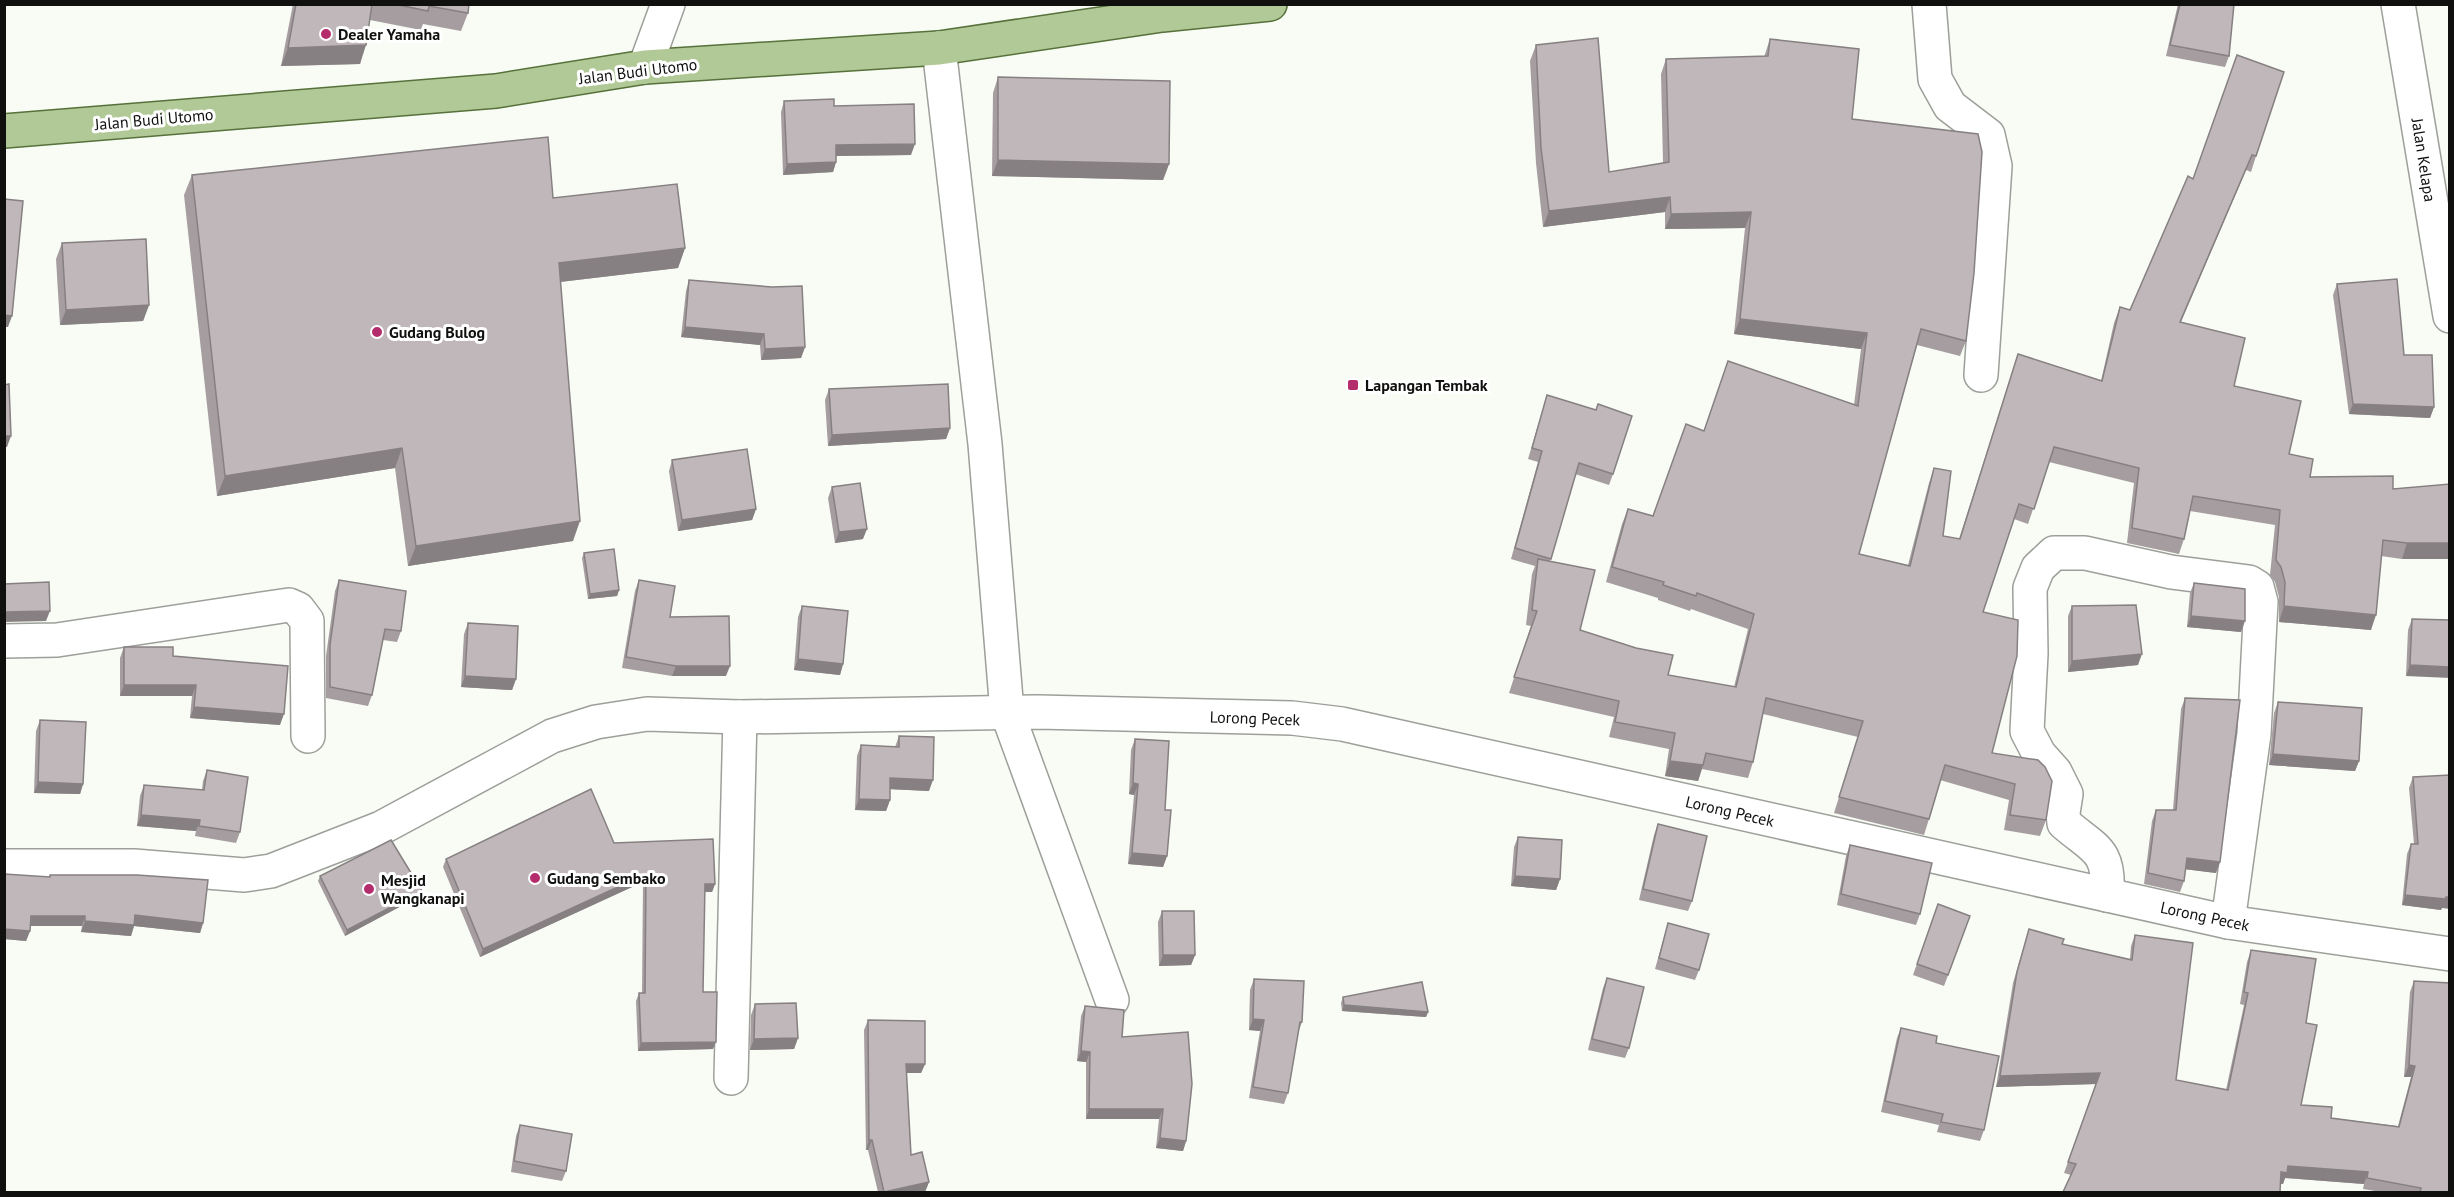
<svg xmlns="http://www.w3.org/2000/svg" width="2454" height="1197" font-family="'PT Sans',sans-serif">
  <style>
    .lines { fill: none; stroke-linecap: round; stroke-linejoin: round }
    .minor-casing { stroke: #9da09a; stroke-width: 36 }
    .major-casing { stroke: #57713a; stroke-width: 36 }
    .minor { stroke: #fff; stroke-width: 33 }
    .major { stroke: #b1c997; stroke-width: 33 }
    .wall { fill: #a59da0 }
    .shaded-wall { fill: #868082 }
    .building { fill: #c0b7ba; stroke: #868082; stroke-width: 1.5 }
    .poi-dot { fill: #b52c6c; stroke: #fff; stroke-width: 2 }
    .labels { text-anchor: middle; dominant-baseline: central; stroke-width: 6; stroke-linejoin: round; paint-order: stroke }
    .poi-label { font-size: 16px; font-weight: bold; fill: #10110f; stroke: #fff; text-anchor: start }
    .street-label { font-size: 16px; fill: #10110f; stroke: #fff }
  </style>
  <rect width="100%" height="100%" fill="#f8fcf5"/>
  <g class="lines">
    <!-- minor casing -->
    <g class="minor-casing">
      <g id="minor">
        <path d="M1929,4L1935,79L1950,106L1988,135L1995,166L1981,375"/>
        <path d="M2398,4L2450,316"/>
        <path d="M939,48L985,444L1007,712L1112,1000"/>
        <path d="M645,67L668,4"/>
        <path d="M4,641L57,640L289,605L298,609L307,621L308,736"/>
        <path d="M4,866H134L244,875L271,871L381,828L552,736L596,722L647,714L740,717L1038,712L1292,718L1342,724L2228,922L2450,954"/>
        <path d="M2107,895C2110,849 2095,850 2064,823L2063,813L2066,794L2055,772L2039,754L2027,731L2031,654L2030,588L2038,568L2054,553H2085L2171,572L2249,582L2257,587L2261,602L2254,734L2228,922"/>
        <path d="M731,1078L740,717"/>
      </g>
    </g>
    <!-- major casing -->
    <g class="major-casing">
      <path id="major" d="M4,131L496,91L645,67L939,48L1162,15L1270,4"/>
    </g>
    <!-- minor -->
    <use href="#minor" class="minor"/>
    <!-- major -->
    <use href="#major" class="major"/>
  </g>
  <!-- wall -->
  <g class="wall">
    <path d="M293,4H469L468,13L461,31L423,24L421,30L370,20L360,64L281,66Z"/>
    <path d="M2178,4H2234L2229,56L2225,67L2166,56Z"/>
    <path d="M1770,39L1852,119L1966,341L1960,356L1917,345L1859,554L1908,565L1929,483L1934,468L1943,536L1959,539L2018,354L2101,381L2114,323L2120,307L2130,310L2193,179L2237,55L2256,156L2251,172L2246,170L2181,322L2289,454L2310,477L2393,489L2450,484L2402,559L2381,556L2371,630L2279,622V597L2275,582L2270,575L2275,525L2190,511L2184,539L2179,554L2127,543L2134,483L2049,462L2028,524L2014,519L1983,612L1992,753L2046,820L2040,836L2004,830L2009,800L1940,780L1929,819L1924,835L1834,813L1858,737L1763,714L1753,762L1748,778L1702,769L1698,781L1665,776L1669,749L1609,737L1614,717L1509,693L1531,626L1526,625L1532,574L1535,566L1511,559L1538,462L1528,459L1547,395L1613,474L1609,485L1575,474L1550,561L1580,630L1668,675L1734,687L1748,629L1691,609L1690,611L1658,600V598L1606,582L1622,524L1628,509L1653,516L1704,431L1854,405L1861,349L1734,334L1745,228L1665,229V212L1543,227L1536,163L1530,61L1536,45L1609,172L1663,163L1661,74L1666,59L1764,57Z"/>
    <path d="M998,77L1169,164L1163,180L992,176L993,93Z"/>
    <path d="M784,101L834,106L911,155L836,156V162L833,172L783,175L781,112Z"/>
    <path d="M192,175L553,198L685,248L678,268L560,282L573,541L408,566L395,468L217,496L184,195Z"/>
    <path d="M62,243L149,305L143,321L60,325L56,259Z"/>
    <path d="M689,280L772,287L805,347L801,358L761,360L760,345L681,337L686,291Z"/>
    <path d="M2337,284L2404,355L2434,407L2430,418L2349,414L2333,295Z"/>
    <path d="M829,389L950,428L946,439L828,446L825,400Z"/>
    <path d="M672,460L756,509L752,520L678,531L669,471Z"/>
    <path d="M832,487L863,539L835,543L828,498Z"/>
    <path d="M584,553L619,590L617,596L588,599L582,558Z"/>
    <path d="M339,580L401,631L397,642L383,640L372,695L368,706L326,698V656L335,591Z"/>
    <path d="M639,580L670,617L726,676H672L622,668L635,591Z"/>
    <path d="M2194,583L2241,632L2187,627L2190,593Z"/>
    <path d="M802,606L843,664L840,675L794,670L798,617Z"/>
    <path d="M2072,606L2138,665L2068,672V616Z"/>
    <path d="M2412,619L2450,620L2406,676L2408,630Z"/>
    <path d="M468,623L516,679L512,690L461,687L464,634Z"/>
    <path d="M124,647L173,656L280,725L190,718L192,696H120V658Z"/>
    <path d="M2185,698L2216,873L2185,869L2184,881L2180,892L2144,884L2152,821L2156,810H2173L2181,709Z"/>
    <path d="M2278,702L2359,761L2355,771L2269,765L2274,713Z"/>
    <path d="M40,720L83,784L80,794L34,793L36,731Z"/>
    <path d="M899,736L929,791L890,789V800L886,811L855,810L857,756L861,745L895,747Z"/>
    <path d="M1135,739L1167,856L1163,867L1128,864L1134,795L1129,794L1131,750Z"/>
    <path d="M207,770L240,832L236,843L195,836L196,831L137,826L140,796L144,785L202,790L203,781Z"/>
    <path d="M2413,777L2442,908L2441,910L2402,905L2407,854L2411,844H2414L2409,788Z"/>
    <path d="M1658,824L1692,901L1688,911L1639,900L1654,835Z"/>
    <path d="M1518,837L1560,879L1556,890L1511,886L1514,847Z"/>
    <path d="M614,843L715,884L712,892H704L703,992L713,1049L638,1051L636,1001L639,993H642L643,882L480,957L443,867L446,859Z"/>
    <path d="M1850,845L1920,914L1916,925L1837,905L1846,856Z"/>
    <path d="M4,874L49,877L50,875L203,923L200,933L134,926L131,936L81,932L82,926H30V931L26,941L4,939Z"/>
    <path d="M320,876L422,891L420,896L345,936L318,881Z"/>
    <path d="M1938,904L1970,916L1944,986L1913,975Z"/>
    <path d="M1162,911L1195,955L1191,965L1159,966L1158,922Z"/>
    <path d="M1668,923L1699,970L1695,980L1655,969Z"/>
    <path d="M2029,929L2062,944L2130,959L2131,946L2135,935L2176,1080L2226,1090L2244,1005L2240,1004L2247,962L2251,950L2306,1023L2301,1105L2331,1118L2398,1126L2411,1077H2404L2410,992L2414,981L2450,1192H2381L2363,1189L2364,1184L2285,1178L2283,1184L2071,1175L2064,1173L2096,1084L1996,1087L2013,983Z"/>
    <path d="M1607,978L1629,1048L1625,1058L1588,1050L1603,988Z"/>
    <path d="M1254,979L1302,1022L1298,1033L1288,1093L1284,1104L1249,1098L1260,1031L1249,1030L1250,990Z"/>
    <path d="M1343,997L1428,1012L1426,1017L1342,1011L1341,1003Z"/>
    <path d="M755,1004L798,1038L794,1049L750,1050L751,1015Z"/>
    <path d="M1085,1006L1122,1037L1186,1141L1183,1151L1156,1148L1159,1119H1086V1062L1077,1061L1081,1016Z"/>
    <path d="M868,1020L925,1064L921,1073H906L911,1155L929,1182L925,1192H878L868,1150H866L864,1030Z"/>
    <path d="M1901,1028L1936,1043L1984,1130L1980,1141L1937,1132L1939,1125L1881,1112L1897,1038Z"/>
    <path d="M520,1125L566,1171L562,1181L511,1172L516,1136Z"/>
  </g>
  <!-- shaded-wall -->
  <g class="shaded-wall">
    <path d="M366,45L360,64L281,66L288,48Z"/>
    <path d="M915,144L911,155L832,156L836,145Z"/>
    <path d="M2252,155L2246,170L2174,337L2180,322Z"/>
    <path d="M998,160L1169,164L1163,180L992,176Z"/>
    <path d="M836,162L833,172L783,175L787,164Z"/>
    <path d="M1670,197L1665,212L1543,227L1549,211Z"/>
    <path d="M1751,212L1745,228L1665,229L1671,214Z"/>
    <path d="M685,248L678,268L551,283L559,263Z"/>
    <path d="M149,305L143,321L60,325L66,310Z"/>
    <path d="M4,315L12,316L8,327H4Z"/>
    <path d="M1740,319L1867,333L1861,349L1734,334Z"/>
    <path d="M685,327L764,334L760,345L681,337Z"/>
    <path d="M805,347L801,358L761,360L765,349Z"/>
    <path d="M2353,404L2434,407L2430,418L2349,414Z"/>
    <path d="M950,428L946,439L828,446L832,435Z"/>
    <path d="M4,436H11L7,447H4Z"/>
    <path d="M402,448L395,468L217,496L225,476Z"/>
    <path d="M756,509L752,520L678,531L682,520Z"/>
    <path d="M580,521L573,541L408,566L416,546Z"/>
    <path d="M867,529L863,539L835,543L839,532Z"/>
    <path d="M2407,543H2450V559H2402Z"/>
    <path d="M619,590L617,596L588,599L590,594Z"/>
    <path d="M2284,606L2376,615L2371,630L2279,622Z"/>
    <path d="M50,611L46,621L4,622V612H7Z"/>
    <path d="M2191,616L2245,621L2241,632L2187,627Z"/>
    <path d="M2142,654L2138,665L2068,672L2072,661Z"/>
    <path d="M798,659L843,664L840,675L794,670Z"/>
    <path d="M2410,665L2450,667V678L2406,676Z"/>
    <path d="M676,666H730L726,676H672Z"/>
    <path d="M465,676L516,679L512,690L461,687Z"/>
    <path d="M124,685H196L192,696H120Z"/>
    <path d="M194,707L284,714L280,725L190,718Z"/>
    <path d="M2273,754L2359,761L2355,771L2269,765Z"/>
    <path d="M1670,761L1703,765L1698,781L1665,776Z"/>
    <path d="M890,778L933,780L929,791L886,789Z"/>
    <path d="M38,782L83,784L80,794L34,793Z"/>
    <path d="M1133,783L1138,784L1134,795L1129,794Z"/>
    <path d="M859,799L890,800L886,811L855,810Z"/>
    <path d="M141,815L200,820L196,831L137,826Z"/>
    <path d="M1132,853L1167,856L1163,867L1128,864Z"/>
    <path d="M2187,858L2220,862L2216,873L2183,869Z"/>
    <path d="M646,874L643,882L480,957L483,949Z"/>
    <path d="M1515,876L1560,879L1556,890L1511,886Z"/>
    <path d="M705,884H715L712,892H702Z"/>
    <path d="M422,891L420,896L345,936L347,930Z"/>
    <path d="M2405,895L2450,897V909L2442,908L2441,910L2402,905Z"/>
    <path d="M135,915L203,923L200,933L134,926L131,936L81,932L85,921Z"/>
    <path d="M31,916H85L82,926H27Z"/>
    <path d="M4,929L30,931L26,941L4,939Z"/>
    <path d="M1163,955H1195L1191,965L1159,966Z"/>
    <path d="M1344,1005L1428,1012L1426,1017L1342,1011Z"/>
    <path d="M1253,1019L1264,1020L1260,1031L1249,1030Z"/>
    <path d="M798,1038L794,1049L750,1050L754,1039Z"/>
    <path d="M716,1042L713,1049L638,1051L641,1043Z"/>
    <path d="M1081,1051L1090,1052L1086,1062L1077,1061Z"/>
    <path d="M906,1064H925L921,1073H902Z"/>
    <path d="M2409,1065L2415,1066L2411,1077H2404Z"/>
    <path d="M2100,1073L2096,1084L1996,1087L2000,1076Z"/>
    <path d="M1089,1109H1163L1159,1119H1086Z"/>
    <path d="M1160,1138L1186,1141L1183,1151L1156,1148Z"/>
    <path d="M869,1140H872L868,1150H866Z"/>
    <path d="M2288,1166L2368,1172L2364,1184L2285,1178L2283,1184L2277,1183L2281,1172Z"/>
    <path d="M929,1182L925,1192H883H884Z"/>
  </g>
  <!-- building -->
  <g class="building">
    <path d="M296,4H372L366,45L288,48Z"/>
    <path d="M394,4H469L468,13L429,6L428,11Z"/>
    <path d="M2180,4H2234L2229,56L2170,45Z"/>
    <path d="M1598,38L1609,172L1669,162L1666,59L1768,56L1770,39L1859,49L1852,119L1978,134L1982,152L1974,273L1966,341L1921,329L1859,554L1910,566L1934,468L1951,471L1943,536L1960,539L2018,354L2102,381L2120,307L2130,310L2188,176L2193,179L2237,55L2284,72L2256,156L2252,155L2180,322L2245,338L2234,386L2301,401L2289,454L2313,459L2310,477L2393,476V489L2450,484V543H2407L2383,540L2376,615L2284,606L2285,582L2281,567L2276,560L2280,510L2193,496L2184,539L2132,528L2139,468L2054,447L2034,509L2019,504L1983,612L2018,620L2017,656L1992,753L2038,760L2045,767L2052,781L2046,820L2010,815L2015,784L1945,765L1929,819L1839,797L1863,721L1766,698L1753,762L1706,753L1703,765L1670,761L1675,733L1615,722L1619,701L1514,677L1537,611L1532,610L1538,559L1595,570L1580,630L1636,648L1673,655L1668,675L1736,687L1754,614L1697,593L1696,596L1663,585L1664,582L1612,567L1628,509L1653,516L1686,424L1704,431L1728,361L1858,406L1867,333L1740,319L1751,212L1671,214L1670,197L1549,211L1541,148L1536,45Z"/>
    <path d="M998,77L1170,81L1169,164L998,160Z"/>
    <path d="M834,99V106L914,104L915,144L836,145V162L787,164L784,101Z"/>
    <path d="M548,137L553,198L677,184L685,248L559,263L580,521L416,546L402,448L225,476L192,175Z"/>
    <path d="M4,199L23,201L12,316L4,315Z"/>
    <path d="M146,239L149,305L66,310L62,243Z"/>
    <path d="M2397,279L2404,355H2432L2434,407L2353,404L2337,284Z"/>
    <path d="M689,280L772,287L802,286L805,347L765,349L764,334L685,327Z"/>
    <path d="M9,384L11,436H4V385Z"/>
    <path d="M948,384L950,428L832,435L829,389Z"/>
    <path d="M1547,395L1596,410L1598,404L1632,416L1613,474L1579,463L1551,559L1515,548L1542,451L1532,448Z"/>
    <path d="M747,449L756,509L682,520L672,460Z"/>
    <path d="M860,483L867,529L839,532L832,487Z"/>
    <path d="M614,549L619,590L590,594L584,553Z"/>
    <path d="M339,580L406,591L401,631L385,629L372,695L330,687V645Z"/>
    <path d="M639,580L675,586L670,617L729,616L730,666H676L626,657Z"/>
    <path d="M49,582L50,611L4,612V584Z"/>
    <path d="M2194,583L2245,589V621L2191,616Z"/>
    <path d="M2136,605L2142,654L2072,661V606Z"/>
    <path d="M802,606L848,611L843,664L798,659Z"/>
    <path d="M2412,619L2450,620V667L2410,665Z"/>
    <path d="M468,623L518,626L516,679L465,676Z"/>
    <path d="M124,647H173V656L288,666L284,714L194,707L196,685H124Z"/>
    <path d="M2185,698L2240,700L2220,862L2187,858L2184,881L2148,873L2156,810H2176Z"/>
    <path d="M2278,702L2362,708L2359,761L2273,754Z"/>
    <path d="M40,720L86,722L83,784L38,782Z"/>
    <path d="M899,736L934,737L933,780L890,778V800L859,799L861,745L899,747Z"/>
    <path d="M1135,739L1169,741L1165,810H1171L1167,856L1132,853L1138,784L1133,783Z"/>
    <path d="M207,770L248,777L240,832L199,826L200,820L141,815L144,785L204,790Z"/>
    <path d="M2450,775V897H2446L2445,899L2405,895L2411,844H2418L2413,777Z"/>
    <path d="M591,789L614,843L713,839L715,884H705L703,992H717L716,1042L641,1043L639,993H645L646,874L483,949L446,859Z"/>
    <path d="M1658,824L1707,836L1692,901L1643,889Z"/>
    <path d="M1518,837L1562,840L1560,879L1515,876Z"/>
    <path d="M391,840L422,891L347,930L320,876Z"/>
    <path d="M1850,845L1932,863L1920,914L1841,894Z"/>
    <path d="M4,874L50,877V875H137L208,880L203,923L135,915L134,925L85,921V916H31L30,931L4,929Z"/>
    <path d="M1938,904L1970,916L1948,975L1917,964Z"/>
    <path d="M1162,911H1194L1195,955H1163Z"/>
    <path d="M1668,923L1709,934L1699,970L1659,958Z"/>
    <path d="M2029,929L2064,939L2062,944L2132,960L2135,935L2193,943L2176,1080L2228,1090L2248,993L2244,992L2251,950L2316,959L2306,1023L2317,1025L2301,1105L2332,1107L2331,1118L2399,1127L2415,1066L2409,1065L2414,981L2450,983V1192H2420L2421,1188L2367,1178L2368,1172L2288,1166L2287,1173L2281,1172L2280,1192H2063L2076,1164L2068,1162L2100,1073L2000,1076L2017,972Z"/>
    <path d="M1607,978L1644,987L1629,1048L1592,1039Z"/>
    <path d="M1254,979L1304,981L1302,1022H1300L1288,1093L1253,1087L1264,1020L1253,1019Z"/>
    <path d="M1422,982L1428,1012L1344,1005L1343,997Z"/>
    <path d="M796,1003L798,1038L754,1039L755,1004Z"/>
    <path d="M1085,1006L1124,1010L1122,1037L1188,1032L1192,1084L1186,1141L1160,1138L1163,1109H1089L1090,1052L1081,1051Z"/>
    <path d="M868,1020L925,1021V1064H906L911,1155L922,1152L929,1182L884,1192L872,1140H869Z"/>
    <path d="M1901,1028L1937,1036L1936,1043L1999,1056L1984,1130L1941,1122L1943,1114L1885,1101Z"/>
    <path d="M520,1125L572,1134L566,1171L514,1161Z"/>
  </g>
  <!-- markers -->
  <g class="poi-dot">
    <circle cx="326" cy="34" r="6"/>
    <circle cx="377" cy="332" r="6"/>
    <rect x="1347" y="379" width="12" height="12" rx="3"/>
    <circle cx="535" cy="878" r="6"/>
    <circle cx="369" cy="889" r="6"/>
  </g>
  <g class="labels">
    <!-- poi labels -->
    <g class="poi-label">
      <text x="338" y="34">Dealer Yamaha</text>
      <text x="389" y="332">Gudang Bulog</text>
      <text x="1365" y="385">Lapangan Tembak</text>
      <text x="547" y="878">Gudang Sembako</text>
      <text x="381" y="880">Mesjid<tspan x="381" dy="18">Wangkanapi</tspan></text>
    </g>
    <!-- street labels -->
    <g class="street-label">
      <text transform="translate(638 71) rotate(-7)">Jalan Budi Utomo</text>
      <text transform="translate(154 119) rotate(-5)">Jalan Budi Utomo</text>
      <text transform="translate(2424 160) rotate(81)">Jalan Kelapa</text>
      <text transform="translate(1255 718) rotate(2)">Lorong Pecek</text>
      <text transform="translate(1730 811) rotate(13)">Lorong Pecek</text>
      <text transform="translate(2205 916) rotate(12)">Lorong Pecek</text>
    </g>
  </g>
  <!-- border -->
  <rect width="2454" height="1197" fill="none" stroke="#10110f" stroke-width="12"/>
</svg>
